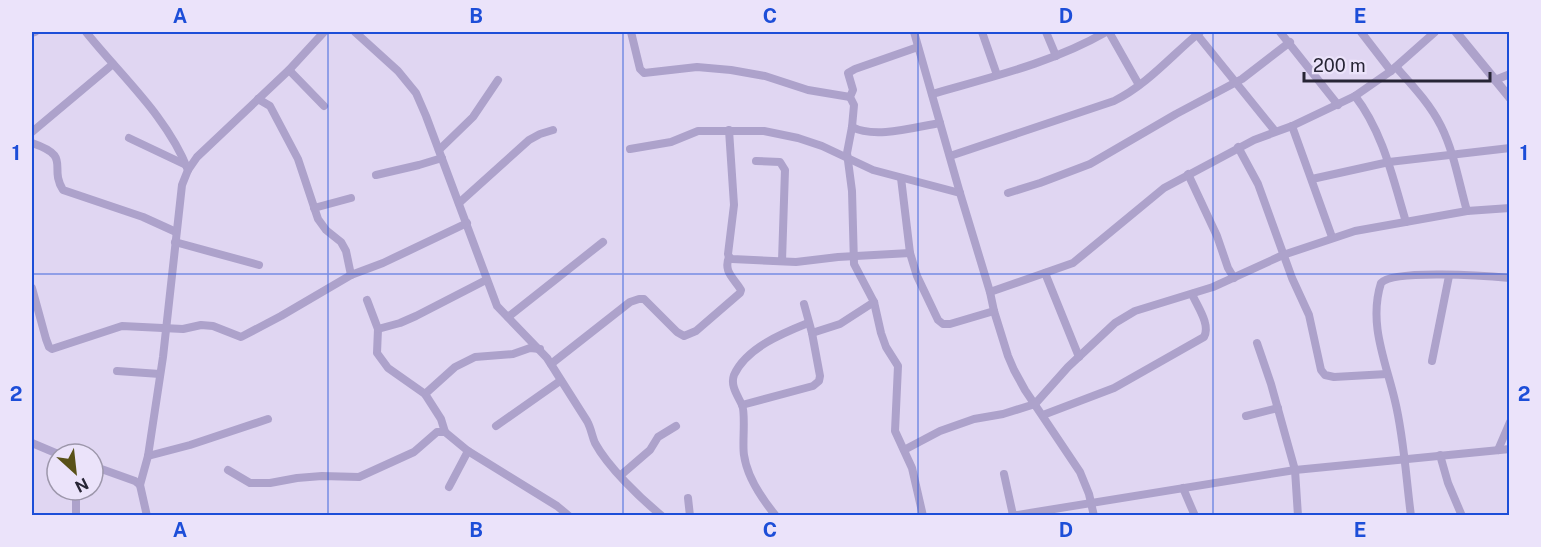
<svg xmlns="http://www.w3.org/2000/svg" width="1541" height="547" font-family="'Public Sans',sans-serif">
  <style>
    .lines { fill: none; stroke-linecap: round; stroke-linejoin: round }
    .minor { stroke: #ada2cb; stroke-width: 8 }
    .tertiary { stroke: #ada2cb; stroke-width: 9 }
    .grid { fill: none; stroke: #1d4ed8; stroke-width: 1.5; stroke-opacity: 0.55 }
    .neatline { fill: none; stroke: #1d4ed8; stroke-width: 2 }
    .grid-label { font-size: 20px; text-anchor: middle; font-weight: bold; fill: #1d4ed8 }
  </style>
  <rect width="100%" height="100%" fill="#e0d6f2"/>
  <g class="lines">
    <!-- minor -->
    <g class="minor">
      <path d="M86,32C121,76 167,116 188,170"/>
      <path d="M355,32L398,71L416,93L426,116L497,306L547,358L587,421C591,428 592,436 595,443C608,467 640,498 662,516"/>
      <path d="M631,32L640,69L644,73L697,67L731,70L765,76L808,90L850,97"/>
      <path d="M914,32L960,193L990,292L994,311L1008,356L1014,370L1025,390L1080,472L1089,494L1094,516"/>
      <path d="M982,32L997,75"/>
      <path d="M1046,32L1056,56"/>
      <path d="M1109,32L1139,85"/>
      <path d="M1195,32L1275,131"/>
      <path d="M1280,32L1338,105"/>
      <path d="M1361,32L1391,71"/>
      <path d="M32,33L35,32"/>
      <path d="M918,47L855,69L848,73L853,90L850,97L854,105L852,127L847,153L852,191L854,264L874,302L881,333L886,347L898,366L895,431L912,468L923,516"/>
      <path d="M1396,67C1412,85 1430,104 1441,126C1454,152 1459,183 1467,211"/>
      <path d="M289,70L324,106"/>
      <path d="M1495,80L1510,74"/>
      <path d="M932,94C991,77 1052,63 1106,32"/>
      <path d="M1355,96C1383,132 1393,179 1406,222"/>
      <path d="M258,99L270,106L298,159L318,219L326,230L341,242L346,251L351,275"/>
      <path d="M1292,126L1332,237"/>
      <path d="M852,127C875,139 915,127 940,123"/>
      <path d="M32,132L113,64"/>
      <path d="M129,138L186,165"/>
      <path d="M32,143C73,157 48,166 63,190L143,217L176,232"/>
      <path d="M1238,147L1258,184L1292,278L1309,315L1321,370L1325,375L1334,377L1387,374"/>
      <path d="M630,149L671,142L698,131H764L798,138L822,146L873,170L960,193"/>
      <path d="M439,150L473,117L498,80"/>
      <path d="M950,156L1114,101C1147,85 1172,55 1200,32"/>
      <path d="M756,161L780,162L785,170L782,261"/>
      <path d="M1188,174L1217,236L1228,268L1234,278"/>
      <path d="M376,175L419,165L442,158"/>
      <path d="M901,178L910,253L917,276L938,320L943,324H950L994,311"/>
      <path d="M1312,179L1389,162L1510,148"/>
      <path d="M1008,193L1040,183L1090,164L1176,114L1242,79L1290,42"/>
      <path d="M459,203L529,140L540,134L553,130"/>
      <path d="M314,208L351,198"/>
      <path d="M175,242L259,265"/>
      <path d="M729,257L732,259L796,262L838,257L910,253"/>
      <path d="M1045,273L1079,357"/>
      <path d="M32,288L46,339L49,347L52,349L122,326L183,329L201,325L213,326L241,337L281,316L351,275L383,263L467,223"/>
      <path d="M990,292L1073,263L1164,188L1254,140L1292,126L1355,96L1391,71L1435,32"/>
      <path d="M367,300L378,329L377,353L388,368L425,394L441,419L445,432L468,451L557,506L569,516"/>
      <path d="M508,317L603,242"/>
      <path d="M378,329L400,323L416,316L486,280"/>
      <path d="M812,333L840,324L874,302"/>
      <path d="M1257,343L1271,384L1295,470L1298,516"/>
      <path d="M1432,361L1449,276"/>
      <path d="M551,364L630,302L639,299H644L677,332L684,336L696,331L740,293L741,290C734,278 723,272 729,257L728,254L734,205L729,130"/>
      <path d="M117,371L160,374"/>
      <path d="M425,394L455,367L475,357L513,354L530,348L540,349"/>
      <path d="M742,405L813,386L819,381L820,376L812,333L804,304"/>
      <path d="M1043,415L1114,388L1204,337C1211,325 1197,306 1192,294"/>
      <path d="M1246,416L1278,408"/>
      <path d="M496,426L560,381"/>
      <path d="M32,443L58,454"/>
      <path d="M904,450L940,431L974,419L1003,414L1035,404L1068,367L1115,323L1135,311L1213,287L1283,255L1355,231L1467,211L1510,208"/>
      <path d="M1498,450L1510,422"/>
      <path d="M1440,455L1448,483L1462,516"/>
      <path d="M148,456L190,445L268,419"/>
      <path d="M93,466L135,481L140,485L147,516"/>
      <path d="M228,470L250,483H270L297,478L322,476L359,477L414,452L437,432H445"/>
      <path d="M1004,474L1013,515"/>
      <path d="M621,475L650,450L658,437L676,426"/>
      <path d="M140,485L148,456L163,357L182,185L188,170L197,157L289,70L324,32"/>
      <path d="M449,487L468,451"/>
      <path d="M1183,488L1195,516"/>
      <path d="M688,498L690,516"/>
      <path d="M76,516V490"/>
      <path d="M776,516C762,499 747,477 744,455C742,444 746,413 742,405C738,396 730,386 734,375C746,348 783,333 808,323"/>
      <path d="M1011,516L1295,470L1510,449"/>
      <path d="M1411,516C1406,478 1404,438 1395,401C1386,362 1368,324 1381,283C1393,269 1488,276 1510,278"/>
    </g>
    <!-- tertiary -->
    <path class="tertiary" d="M1456,32L1510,98"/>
  </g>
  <!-- grid -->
  <path class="grid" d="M328,32V516M623,32V516M918,32V516M1213,32V516M32,274H1510"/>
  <!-- border -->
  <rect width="1541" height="547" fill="none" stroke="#ebe3fa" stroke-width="66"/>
  <!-- north arrow -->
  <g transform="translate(75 472) rotate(153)"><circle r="28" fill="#ebe3fa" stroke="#9d97ab" stroke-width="1.5"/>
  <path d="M0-4.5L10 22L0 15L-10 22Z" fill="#595118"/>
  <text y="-9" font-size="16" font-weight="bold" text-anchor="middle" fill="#272535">N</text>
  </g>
  <!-- scale -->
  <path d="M1304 72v9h186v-9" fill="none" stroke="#272535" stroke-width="3"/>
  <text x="1313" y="72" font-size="18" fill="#272535" stroke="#ebe3fa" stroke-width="4.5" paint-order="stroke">200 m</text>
  <rect x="33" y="33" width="1475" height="481" class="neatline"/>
  <g class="grid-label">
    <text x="180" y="23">A</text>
    <text x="476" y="23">B</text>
    <text x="770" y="23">C</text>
    <text x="1066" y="23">D</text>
    <text x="1360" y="23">E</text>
    <text x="16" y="160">1</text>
    <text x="1524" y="160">1</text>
    <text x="16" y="401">2</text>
    <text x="1524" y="401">2</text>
    <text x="180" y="537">A</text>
    <text x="476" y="537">B</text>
    <text x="770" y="537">C</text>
    <text x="1066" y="537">D</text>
    <text x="1360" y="537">E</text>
  </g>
</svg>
